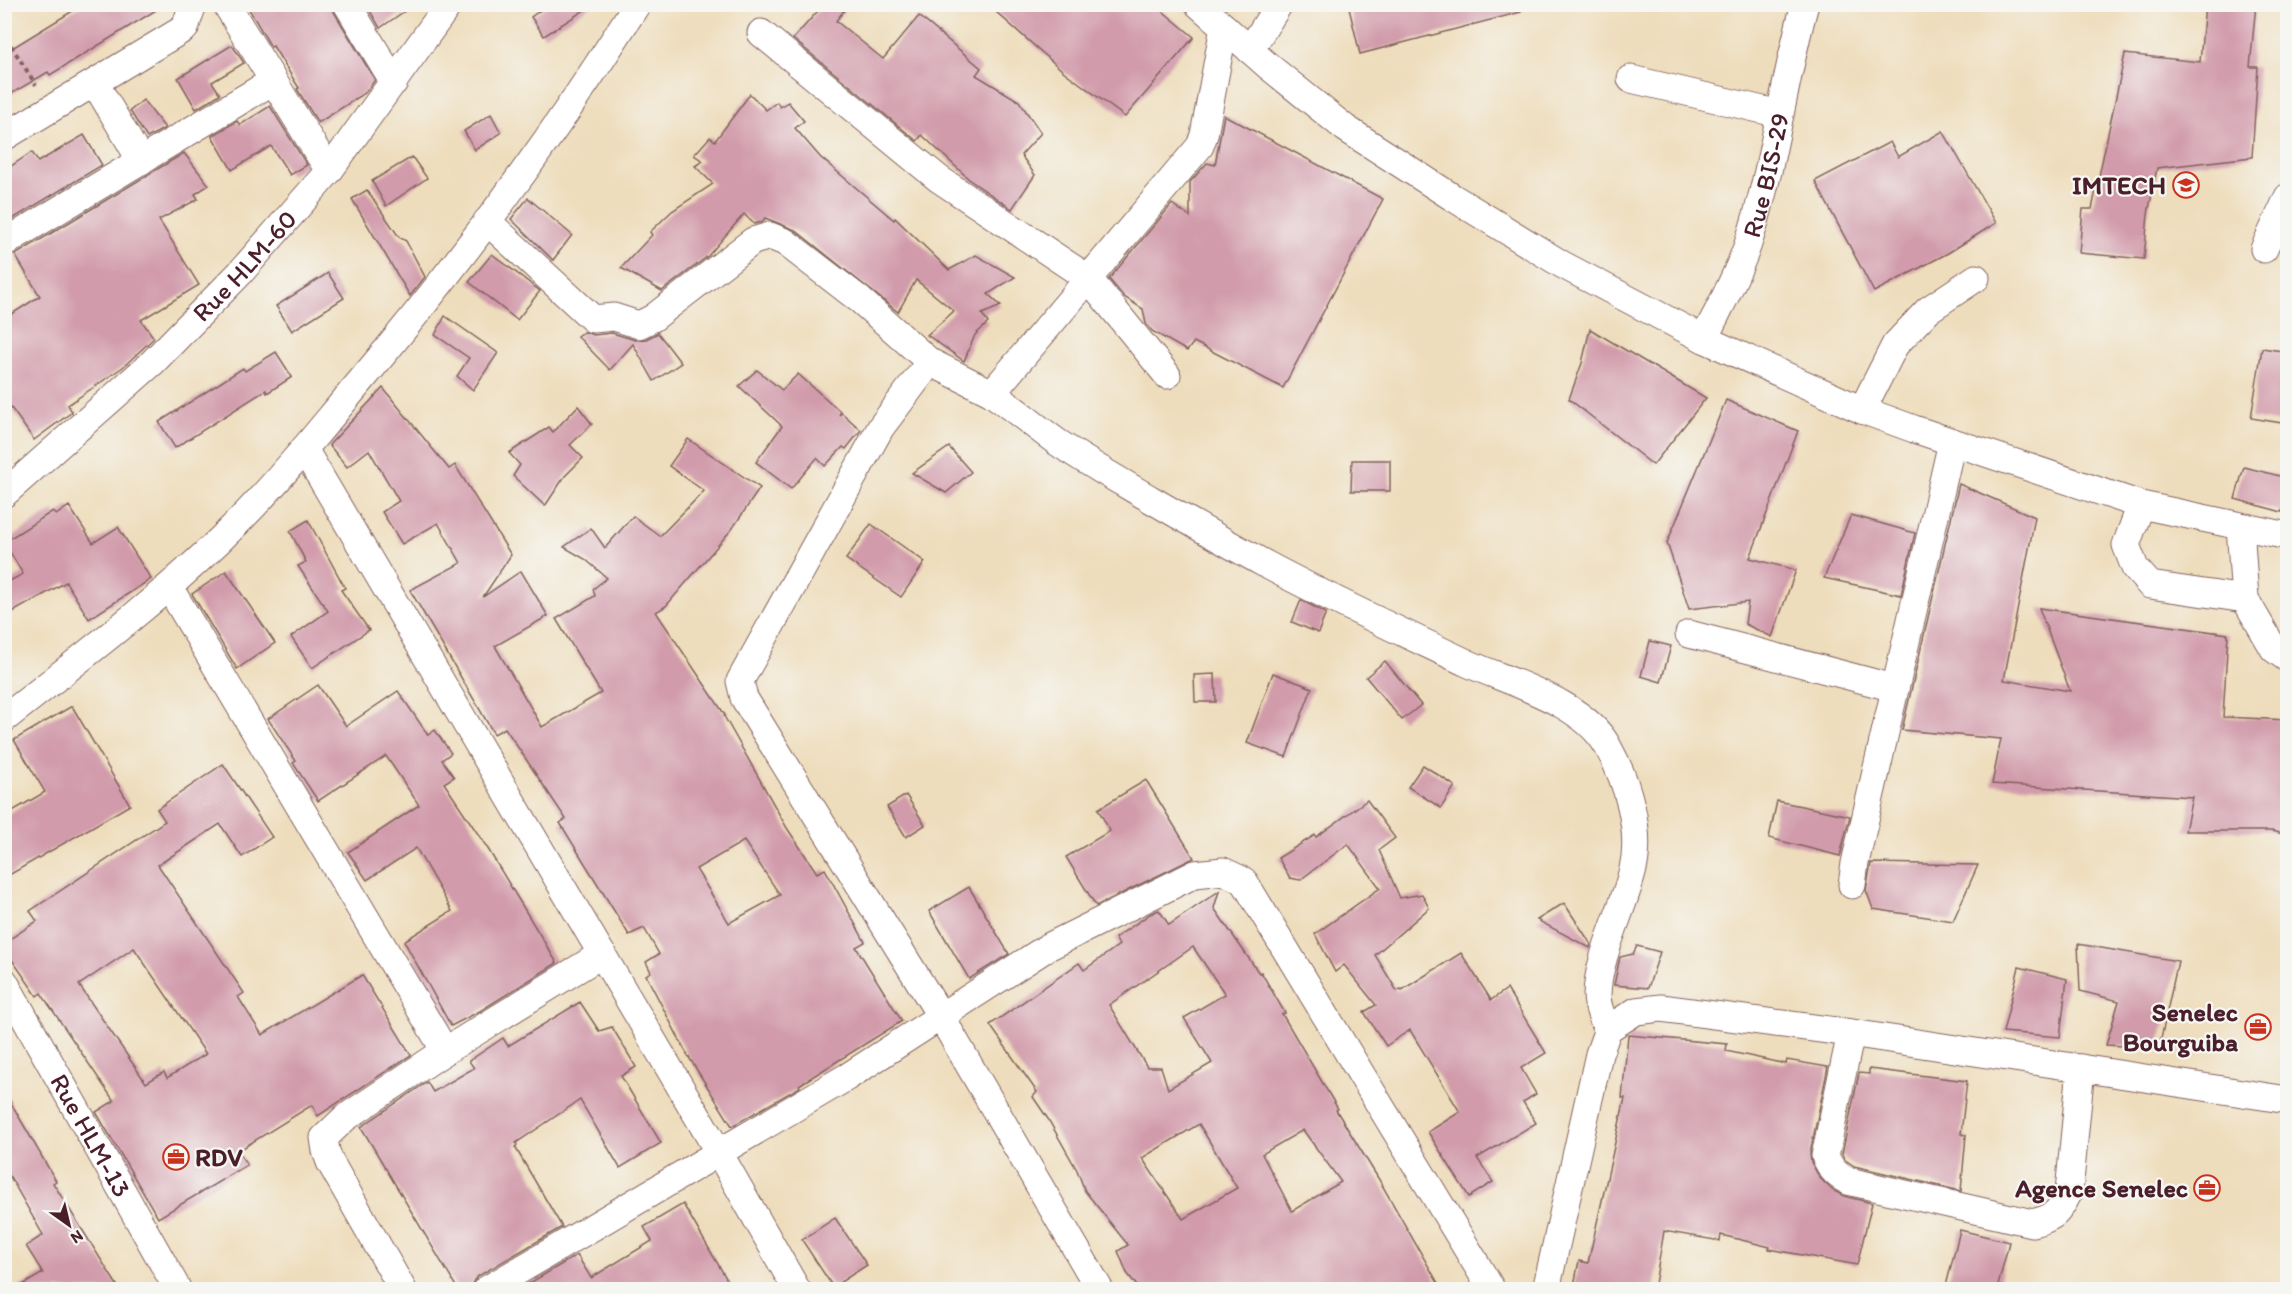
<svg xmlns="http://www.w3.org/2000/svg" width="2292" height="1294" font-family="Itim,sans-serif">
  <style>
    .building { fill: #d19bab; fill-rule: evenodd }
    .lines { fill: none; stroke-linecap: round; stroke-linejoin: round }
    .minor-casing { stroke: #83625e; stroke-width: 29 }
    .path { stroke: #83625e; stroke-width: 4; stroke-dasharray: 4.5 4.5; stroke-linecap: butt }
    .minor { stroke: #fff; stroke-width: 27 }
    .labels { text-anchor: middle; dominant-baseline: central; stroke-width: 4.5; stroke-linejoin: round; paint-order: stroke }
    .street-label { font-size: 26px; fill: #4a1f2b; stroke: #f6f6f2 }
    .poi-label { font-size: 26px; font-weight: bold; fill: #4a1f2b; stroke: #f6f6f2; text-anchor: end }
  </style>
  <rect width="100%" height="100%" fill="#f6f6f2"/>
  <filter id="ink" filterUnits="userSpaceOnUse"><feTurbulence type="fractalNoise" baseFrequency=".0167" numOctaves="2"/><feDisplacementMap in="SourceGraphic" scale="12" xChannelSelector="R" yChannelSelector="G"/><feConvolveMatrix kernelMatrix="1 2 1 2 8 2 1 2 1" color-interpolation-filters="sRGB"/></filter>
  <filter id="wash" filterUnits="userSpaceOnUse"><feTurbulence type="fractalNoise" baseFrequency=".008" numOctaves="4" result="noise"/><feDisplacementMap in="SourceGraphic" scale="24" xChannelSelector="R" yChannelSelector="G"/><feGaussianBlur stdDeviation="1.35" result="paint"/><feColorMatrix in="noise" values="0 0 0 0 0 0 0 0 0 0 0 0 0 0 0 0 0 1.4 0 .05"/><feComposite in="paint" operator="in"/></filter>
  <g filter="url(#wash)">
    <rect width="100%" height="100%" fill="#eeddbc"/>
    <g id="blocks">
      <!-- building -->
      <g class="building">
        <path d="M84,4H166L50,75L48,72L4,98V53Z"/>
        <path d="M246,4H331L334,12L375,80L365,93L318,123L297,89L299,88L273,46L271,47Z"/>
        <path d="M366,4H415L380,28Z"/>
        <path d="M549,4H594L544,36L531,17Z"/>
        <path d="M824,4H849L836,21L883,59L919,16L981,68L976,75L1019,101L1041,133L1021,155L1035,175L1012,209L971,181L922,135L917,141L793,39Z"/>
        <path d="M987,4H1154L1194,37L1125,117L1063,71Z"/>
        <path d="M1348,4H1520L1521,12L1360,54Z"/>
        <path d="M2205,4H2256L2250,67H2258L2252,157L2157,168L2148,214L2144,259L2079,253L2083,209H2092L2125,54L2200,62Z"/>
        <path d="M232,45L244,63L212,82L220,94L196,109L178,78Z"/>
        <path d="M750,94L766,110L777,102L780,107L788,102L804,121L795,128L820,157L894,220L895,218L949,270L976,255L1015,277L988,294L1001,306L982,314L988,323L975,335L964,361L927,335L954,311L916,280L898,312L795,230L765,218L762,222L754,224L744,214L708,256L662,291L621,268L652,235L650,232L672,211L713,184L695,166L703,161L694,155L710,137L715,141Z"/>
        <path d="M143,100L165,128L147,138L130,111Z"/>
        <path d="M270,106L307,165L290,175L271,146L232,170L212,136L237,121L240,125Z"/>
        <path d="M491,114L501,133L475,150L464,131Z"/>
        <path d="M1224,115L1383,199L1283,388L1194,342L1187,351L1152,331L1146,324L1143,309L1124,297L1109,279L1172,204L1190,217V182L1207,163L1215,165Z"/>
        <path d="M1943,131L1996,223L1948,253L1874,292L1815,181L1890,142L1898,157Z"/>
        <path d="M84,135L102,165L11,220L4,211V171L32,152L38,162Z"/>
        <path d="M184,153L209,185L195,194L198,199L159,220L199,285L141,320L154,338L123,367L68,405L72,412L34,440L4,398V319L40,296L15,255Z"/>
        <path d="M412,157L427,178L386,206L372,181Z"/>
        <path d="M367,190L399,237L406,241L425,277L410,296L352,199Z"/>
        <path d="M528,198L572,235L553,260L511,219Z"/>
        <path d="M492,254L540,291L517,320L469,282Z"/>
        <path d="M328,273L344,298L292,331L276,306Z"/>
        <path d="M445,316L498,353L473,390L457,376L469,358L435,335Z"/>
        <path d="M1590,329L1706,398L1653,465L1569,399L1582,363Z"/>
        <path d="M584,332L594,335L612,333L635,340L646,339L658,333L681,363L654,381L633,344L610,370L577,336Z"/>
        <path d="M2262,348L2288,352V424L2251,418Z"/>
        <path d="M276,352L292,377L267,393L266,390L175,448L159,422L243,368L245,371Z"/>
        <path d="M757,370L782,390L798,374L841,412L839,415L842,413L861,430L846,449L843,447L825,466L817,458L791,489L756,462L782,426L739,386Z"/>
        <path d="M383,388L449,469L455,465L511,555L483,597L521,571L548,616L495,646L542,727L601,693L556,619L595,596L593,589L607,578L585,559L564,547L591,528L605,548L633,516L660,536L704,491L669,466L688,439L760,488L732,529L666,606L656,612L725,715L724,716L787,828L817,873L825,869L865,942L856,947L902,1021L799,1085L800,1087L732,1126L688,1056L646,975L651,972L646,962L659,954L644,928L629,935L560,823L566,819L505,728L494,734L410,590L461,563L438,523L402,544L382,512L399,501L369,450L347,467L329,445ZM744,841L780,895L729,923L696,869Z"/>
        <path d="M1726,400L1798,431L1750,558L1796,570L1772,637L1745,624L1748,602L1689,609L1667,543Z"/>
        <path d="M578,406L592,424L570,445L583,458L565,476L545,506L513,476L520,465L509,453L549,427L553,432Z"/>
        <path d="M949,447L971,472L946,493L912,473Z"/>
        <path d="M1352,460H1390V491H1351Z"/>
        <path d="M2244,467L2288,478V494L2282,512L2235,499Z"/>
        <path d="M1959,484L2035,517L2004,680L2070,691L2039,608L2228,634L2223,717L2288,720V835L2271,831H2185L2192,797L1992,784L2001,739L1902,730Z"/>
        <path d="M69,506L93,543L118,527L151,579L89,619L66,582L4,617V584L23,574L4,542L53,511L56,515Z"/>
        <path d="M1851,515L1915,533L1901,595L1824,578Z"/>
        <path d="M308,520L345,588L341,590L369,630L312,668L291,637L328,611L298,566L306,562L290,531Z"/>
        <path d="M871,524L925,562L901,597L846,559Z"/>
        <path d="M226,571L275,643L237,669L192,594Z"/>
        <path d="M1301,600L1326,613L1318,633L1292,622Z"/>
        <path d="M1650,641L1671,646L1661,682L1641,676Z"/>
        <path d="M1385,661L1421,705L1402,720L1366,677Z"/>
        <path d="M1273,673L1312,688L1286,757L1247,743Z"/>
        <path d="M1215,674L1216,702H1195L1194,675Z"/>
        <path d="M318,685L346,726L398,691L428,735L435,730L451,753L442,760L454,777L444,783L488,849L557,963L480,1011L451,1026L404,941L452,911L416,848L367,880L348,852L419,805L386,756L318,801L293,763L296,761L268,719Z"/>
        <path d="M72,706L130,805L4,878V816L45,792L14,740Z"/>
        <path d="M223,764L272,837L242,857L220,824L158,865L244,993L238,997L262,1035L362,975L411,1055L318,1116L312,1105L238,1151L247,1165L158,1218L96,1112L114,1101L41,993L37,996L4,948V943L37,921L30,911L165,821L157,809ZM134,948L206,1054L167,1078L164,1072L146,1083L79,985Z"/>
        <path d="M1423,765L1455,786L1441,808L1408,787Z"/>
        <path d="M1146,780L1194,858L1096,906L1066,857L1110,831L1098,809Z"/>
        <path d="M906,795L925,825L906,837L887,807Z"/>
        <path d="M1367,800L1395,838L1379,850L1400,898L1422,894L1429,908L1375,955L1397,991L1401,989L1402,990L1461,953L1491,1000L1507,989L1546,1053L1521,1068L1536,1094L1523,1102L1536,1123L1477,1158L1493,1182L1469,1197L1428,1132L1460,1112L1410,1030L1386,1046L1364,1012L1376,1005L1344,965L1335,972L1315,934L1380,888L1348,844L1300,880L1290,878L1278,858L1315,835L1316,837Z"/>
        <path d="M1777,801L1850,816L1840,856L1769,838Z"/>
        <path d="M1871,863L1978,865L1953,921L1873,909L1866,890Z"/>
        <path d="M969,887L1009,954L969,979L929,911Z"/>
        <path d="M1219,891L1214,908L1259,973L1261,972L1285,1013L1282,1014L1338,1109L1336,1110L1378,1178L1442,1290H1140L1127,1273L1118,1251L1128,1245L1085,1191L1077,1170L1048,1119L1033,1097L1037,1092L990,1025L1079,963L1084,970L1119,945L1115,938L1150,914L1159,910L1169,925ZM1193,947L1225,994L1184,1018L1212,1063L1168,1089L1161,1067H1147L1109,1005ZM1199,1124L1237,1188L1183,1219L1142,1158ZM1303,1130L1341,1182L1292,1211L1262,1154Z"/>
        <path d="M1564,903L1591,944L1590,948L1537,920Z"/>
        <path d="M2078,944L2178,961L2159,1048L2106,1045L2119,1001L2080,991Z"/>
        <path d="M1637,946L1660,952L1648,988L1614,985L1620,957L1633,954Z"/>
        <path d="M2019,967L2067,979L2060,1037L2003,1032Z"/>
        <path d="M580,1002L599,1031L612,1027L636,1067L621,1076L661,1143L620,1168L580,1100L516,1143L517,1145L515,1147L562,1227L478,1276L473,1282L470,1290H458L361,1127L427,1082L433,1092L474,1068L469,1061L503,1038L508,1046Z"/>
        <path d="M1628,1035L1727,1044L1726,1051L1786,1064L1787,1060L1828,1067L1810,1153L1811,1162L1820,1178L1832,1190L1844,1196L1872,1203L1857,1265L1769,1249L1770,1247L1721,1235L1720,1241L1664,1231L1654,1290H1573L1579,1261L1588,1263L1625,1098H1622Z"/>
        <path d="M1869,1069L1967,1081L1961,1134L1966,1135L1961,1191L1854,1166L1844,1159L1842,1154L1859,1073L1869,1074Z"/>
        <path d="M4,1091L56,1181L53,1183L120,1290H14L43,1273L26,1246L43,1235L4,1166Z"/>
        <path d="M683,1204L733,1290H518L577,1255L591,1278L652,1241L644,1227Z"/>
        <path d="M835,1218L867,1265L833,1287L802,1240Z"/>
        <path d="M1960,1230L2009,1242L1997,1290H1945Z"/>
      </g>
    </g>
  </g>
  <g filter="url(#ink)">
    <use href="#blocks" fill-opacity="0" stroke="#83625e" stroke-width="1.5"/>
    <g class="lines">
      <!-- minor casing -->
      <g class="minor-casing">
        <g id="minor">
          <path d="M226,4L329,171"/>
          <path d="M347,4L394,82"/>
          <path d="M1198,4L1267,65L1345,128L1452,197L1563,265L1704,339L1862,410L1914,429L2141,505L2288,536"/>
          <path d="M761,33L939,179L1089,279L1167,375"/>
          <path d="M1250,50L1279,4"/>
          <path d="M1631,79L1780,114"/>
          <path d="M95,83L141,161"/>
          <path d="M4,137L185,28L193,4"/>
          <path d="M487,221L593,319L614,317L639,325L653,318L753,241L770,236L785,242L860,300L930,362"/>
          <path d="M4,243L273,81"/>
          <path d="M2264,249L2288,197"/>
          <path id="s1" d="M1704,339C1719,308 1737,277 1748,244C1774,166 1783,83 1805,4"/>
          <path d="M992,393C1014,409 1035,426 1057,442C1088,463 1120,481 1152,500C1190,522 1228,544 1267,565C1332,600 1400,631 1467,663C1511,683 1584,702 1608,747C1627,781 1642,830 1633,869C1624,909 1598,955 1597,995C1597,1007 1602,1018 1608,1029"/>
          <path d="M1862,410L1895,345L1928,310L1976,278"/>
          <path d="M304,449L718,1151L797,1290"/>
          <path id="s2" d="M4,494L152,363L240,273L329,171L449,4"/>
          <path d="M2141,505L2126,545L2135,568L2150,585L2245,599"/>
          <path d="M2240,526L2245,599L2274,649L2288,659"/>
          <path d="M169,587L445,1051"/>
          <path d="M1689,634L1894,688"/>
          <path d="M4,719C85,655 168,593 240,520C283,477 321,428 360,382C461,262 554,136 637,4"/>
          <path d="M1852,885L1855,863L1952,442"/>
          <path id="s3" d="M4,981L178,1290"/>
          <path d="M1851,1033L1825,1156C1831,1169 1836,1175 1848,1181L2032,1223C2055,1218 2059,1212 2069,1192L2081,1068"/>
          <path d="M403,1290L330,1162L326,1151L324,1138L345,1118L445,1051L602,954"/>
          <path d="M486,1290L847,1077L1048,947L1195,874L1223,871L1244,881L1492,1290"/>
          <path d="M1100,1290L940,1015L744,698L740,681L881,427L930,362L992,393L1200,146L1204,135L1224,27"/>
          <path d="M1546,1290L1599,1054L1608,1029L1636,1011L1661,1008L1851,1033L2288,1100"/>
        </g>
      </g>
      <!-- path -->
      <path class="path" d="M4,48L10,44L36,85"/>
      <!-- minor -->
      <use href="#minor" class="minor"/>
    </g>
  </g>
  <!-- icons -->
  <defs>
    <g id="university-ring" transform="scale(1.35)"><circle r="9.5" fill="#f6f6f2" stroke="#c8321e" stroke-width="1.5"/><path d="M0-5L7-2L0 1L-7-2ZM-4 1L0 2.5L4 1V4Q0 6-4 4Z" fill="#c8321e"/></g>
    <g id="office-ring" transform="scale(1.35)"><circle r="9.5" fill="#f6f6f2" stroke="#c8321e" stroke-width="1.5"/><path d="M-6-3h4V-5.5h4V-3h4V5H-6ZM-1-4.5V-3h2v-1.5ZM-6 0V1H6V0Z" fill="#c8321e"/></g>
  </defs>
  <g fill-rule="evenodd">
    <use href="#university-ring" x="2186" y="185"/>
    <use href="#office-ring" x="2258" y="1027"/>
    <use href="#office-ring" x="176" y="1157"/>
    <use href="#office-ring" x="2207" y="1188"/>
  </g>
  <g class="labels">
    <!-- street labels -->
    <g class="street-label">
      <text stroke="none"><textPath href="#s1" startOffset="176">Rue BIS-29</textPath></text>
      <text stroke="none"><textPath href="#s2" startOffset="332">Rue HLM-60</textPath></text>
      <text stroke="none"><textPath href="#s3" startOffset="177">Rue HLM-13</textPath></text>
    </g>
    <!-- poi labels -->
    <g class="poi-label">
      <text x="2166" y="185">IMTECH</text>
      <text x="2238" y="1012">Senelec<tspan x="2238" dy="30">Bourguiba</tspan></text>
      <text x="195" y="1157" text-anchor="start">RDV</text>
      <text x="2188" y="1188">Agence Senelec</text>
    </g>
  </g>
  <!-- margin -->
  <rect width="2292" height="1294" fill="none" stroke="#f6f6f2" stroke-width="24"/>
  <!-- north arrow -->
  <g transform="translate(69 1225) rotate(146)" stroke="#f6f6f2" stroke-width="4.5" paint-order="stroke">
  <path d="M0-4.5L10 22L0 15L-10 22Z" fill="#4a1f2b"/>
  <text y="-9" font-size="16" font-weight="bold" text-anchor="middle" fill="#4a1f2b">N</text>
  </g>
</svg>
